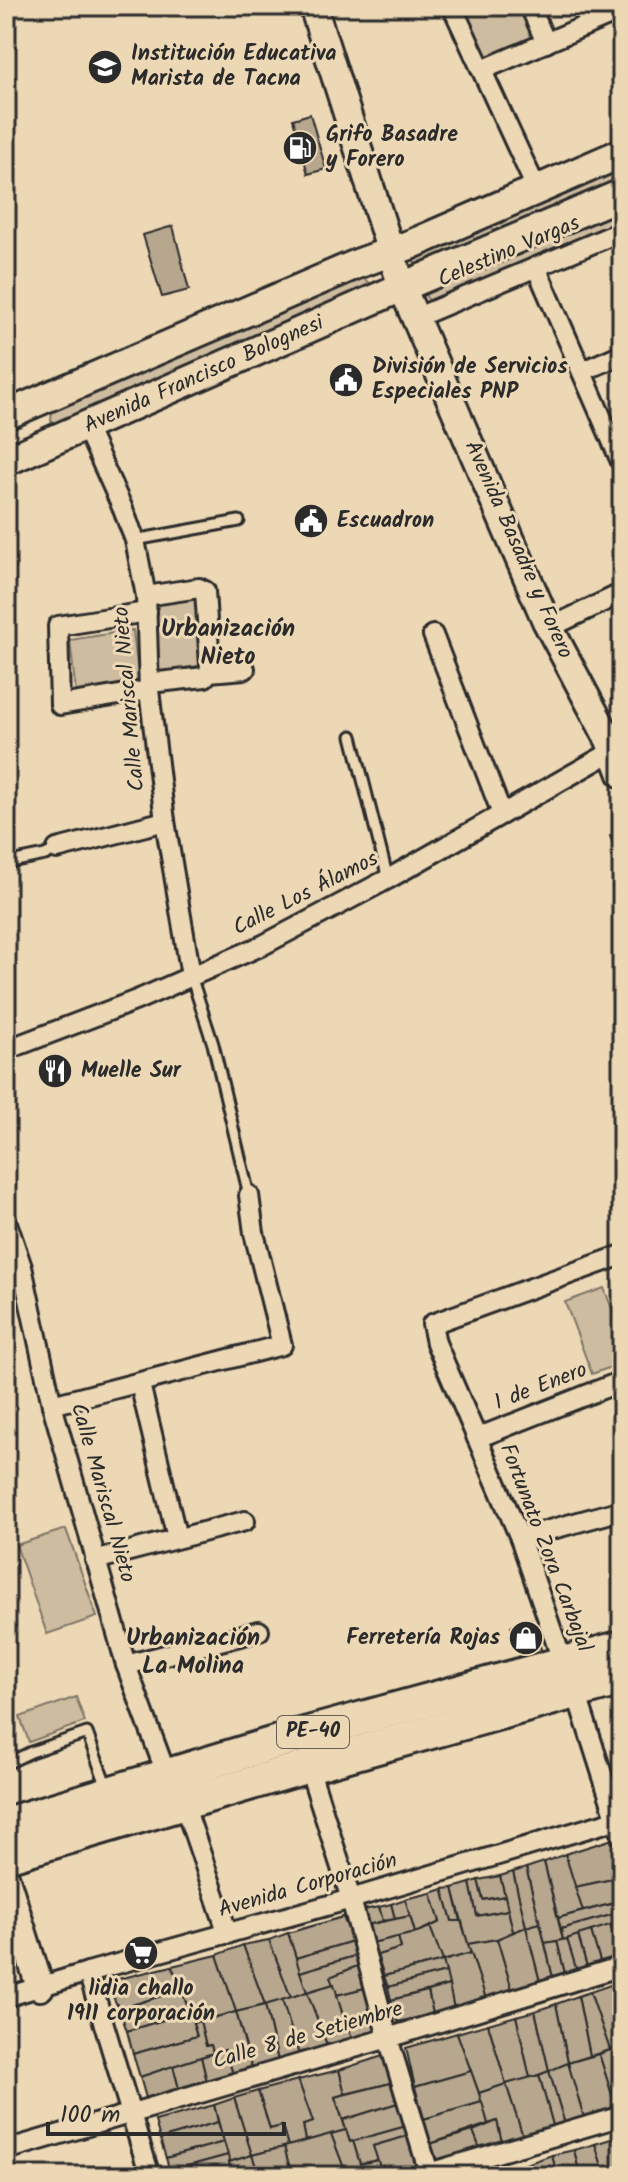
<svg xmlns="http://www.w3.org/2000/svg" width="628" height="2182" font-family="Kalam,sans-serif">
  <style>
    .green { fill: #cebca0; stroke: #7c7466; stroke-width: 2 }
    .building { fill: #b7a78f; stroke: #2b2b2b; stroke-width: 2 }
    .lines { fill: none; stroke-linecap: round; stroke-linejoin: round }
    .lane-casing { stroke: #2b2b2b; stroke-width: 15 }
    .street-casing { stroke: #2b2b2b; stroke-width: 24 }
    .secondary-casing { stroke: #2b2b2b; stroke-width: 32 }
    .primary-casing { stroke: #2b2b2b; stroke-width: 34 }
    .highway-casing { stroke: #2b2b2b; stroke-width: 38 }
    .lane { stroke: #edd8b6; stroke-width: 9 }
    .street { stroke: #edd8b6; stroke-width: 18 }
    .secondary { stroke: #edd8b6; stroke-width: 26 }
    .primary { stroke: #edd8b6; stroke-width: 28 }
    .highway { stroke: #edd8b6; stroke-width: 32 }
    .labels { text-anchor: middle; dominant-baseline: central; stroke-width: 6; stroke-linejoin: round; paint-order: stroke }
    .shield { fill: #edd8b6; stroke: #655f55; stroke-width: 2 }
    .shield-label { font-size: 20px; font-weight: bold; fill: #2b2b2b }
    .poi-label { font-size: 22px; font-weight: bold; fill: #2b2b2b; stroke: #edd8b6; text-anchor: start }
    .street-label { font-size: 22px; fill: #2b2b2b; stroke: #edd8b6 }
    .neighbourhood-label { font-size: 24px; font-weight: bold; fill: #2b2b2b; stroke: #edd8b6 }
  </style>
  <rect width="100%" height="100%" fill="#edd8b6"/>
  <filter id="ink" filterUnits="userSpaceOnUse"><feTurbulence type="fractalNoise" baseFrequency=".0125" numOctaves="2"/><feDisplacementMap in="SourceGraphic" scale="16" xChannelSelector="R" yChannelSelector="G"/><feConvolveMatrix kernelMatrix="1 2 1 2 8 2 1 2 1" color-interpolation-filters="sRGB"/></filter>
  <g filter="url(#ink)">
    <!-- green -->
    <g class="green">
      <path d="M454,6H524L538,38L482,66Z"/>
      <path d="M622,166V188L416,268L414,261L419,255Z"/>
      <path d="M622,202V222L434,302H430L424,294V290L458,272L499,264L545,243L586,217Z"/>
      <path d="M362,278L370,283L371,290L57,425L51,421L52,410L355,279Z"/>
      <path d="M198,595L205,665L156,672L152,604Z"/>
      <path d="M133,630L139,683L76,694L70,640Z"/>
      <path d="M604,1288L622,1335V1363L592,1374L565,1302Z"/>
      <path d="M66,1529L97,1617L47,1634L16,1545Z"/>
      <path d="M76,1697L85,1722L29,1742L20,1717Z"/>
    </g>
    <!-- building -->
    <g class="building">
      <path d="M310,114L326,169L308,174L293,119Z"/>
      <path d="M173,226L189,290L162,297L143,235Z"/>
      <path d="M622,831V866L610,836Z"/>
      <path d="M531,1619L541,1649L539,1655L522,1659L511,1626Z"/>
      <path d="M616,1838L622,1857V1877L575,1887L565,1854Z"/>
      <path d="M565,1854L583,1911L558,1918L544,1862Z"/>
      <path d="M544,1862L563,1940L545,1943L526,1868Z"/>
      <path d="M526,1868L540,1923L526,1927L513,1872Z"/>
      <path d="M513,1872L526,1927L513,1932L500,1876Z"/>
      <path d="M500,1876L505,1896L483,1900L478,1880Z"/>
      <path d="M622,1877V1901L583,1911L575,1887Z"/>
      <path d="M478,1880L483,1900L505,1896L508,1910L477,1916L470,1883Z"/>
      <path d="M470,1883L477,1916L508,1910L513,1932L497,1939L468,1944L453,1888Z"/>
      <path d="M453,1888L461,1921H452L443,1889Z"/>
      <path d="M443,1889L452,1921H461L471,1953L443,1961L430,1927L440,1922L431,1893Z"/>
      <path d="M431,1893L440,1922L415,1933L405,1899Z"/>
      <path d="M405,1899L410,1916L395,1919L391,1904Z"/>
      <path d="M622,1901V1912L561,1929L558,1918Z"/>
      <path d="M391,1904L395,1919L383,1921L379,1907Z"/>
      <path d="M379,1907L383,1921L367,1925L363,1910Z"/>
      <path d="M622,1912V1922L563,1940L561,1929Z"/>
      <path d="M410,1916L415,1933L372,1943L367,1925Z"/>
      <path d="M343,1917L353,1941L296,1958L288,1933Z"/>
      <path d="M622,1922V1961L610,1925Z"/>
      <path d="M540,1923L554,1982L541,1986L526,1927Z"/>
      <path d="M610,1925L622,1961L602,1968L591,1931Z"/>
      <path d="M430,1927L443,1961L384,1976L377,1955L401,1948L398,1937L415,1933Z"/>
      <path d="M526,1927L541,1986L513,1993L497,1939Z"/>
      <path d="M591,1931L602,1968L588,1971L578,1935Z"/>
      <path d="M288,1933L307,1992L291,1998L269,1940Z"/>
      <path d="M578,1935L588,1971L578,1975L567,1939Z"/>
      <path d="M398,1937L401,1948L377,1955L372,1943Z"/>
      <path d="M497,1939L513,1993L487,2002L468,1944Z"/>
      <path d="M567,1939L578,1975L566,1978L557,1941Z"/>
      <path d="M269,1940L291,1998L265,2005L243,1945Z"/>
      <path d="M353,1941L358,1955L300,1972L296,1958Z"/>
      <path d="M557,1941L566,1978L554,1982L545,1943Z"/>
      <path d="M243,1945L265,2005L236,2012L217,1955Z"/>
      <path d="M471,1953L487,2002L454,2009L443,1961Z"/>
      <path d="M217,1955L236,2012L193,2023L172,1966Z"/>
      <path d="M358,1955L360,1965L330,1977L334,1984L307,1992L300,1972Z"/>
      <path d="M443,1961L446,1972L388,1987L384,1976Z"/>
      <path d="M360,1965L369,1987L337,1995L330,1977Z"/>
      <path d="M172,1966L181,1990L119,2009L106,1982Z"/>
      <path d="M446,1972L449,1985L391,2000L388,1987Z"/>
      <path d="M622,1981V2037L614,2038L617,2048L610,2050L590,1992Z"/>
      <path d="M334,1984L344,2019L354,2042L328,2048L307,1992Z"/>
      <path d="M449,1985L454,2009L433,2014L428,1991Z"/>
      <path d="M369,1987L376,2010L344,2019L337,1995Z"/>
      <path d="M181,1990L190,2012L127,2031L119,2009Z"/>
      <path d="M428,1991L433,2014L398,2022L391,2000Z"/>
      <path d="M307,1992L328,2048L299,2055L282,2000Z"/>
      <path d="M590,1992L610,2050L590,2056L578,1996Z"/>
      <path d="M578,1996L590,2056L568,2063L556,2004Z"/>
      <path d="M282,2000L299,2055L278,2061L265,2005Z"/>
      <path d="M556,2004L568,2063L549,2071L535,2011Z"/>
      <path d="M265,2005L278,2061L252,2069L236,2012Z"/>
      <path d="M376,2010L382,2030L354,2042L344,2019Z"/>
      <path d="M535,2011L549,2071L530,2078L516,2016Z"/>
      <path d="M190,2012L197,2036L133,2054L127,2031Z"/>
      <path d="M236,2012L252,2069L233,2074L225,2050L213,2053L211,2045L206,2046L200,2021Z"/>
      <path d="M516,2016L530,2078L506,2084L488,2024Z"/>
      <path d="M200,2021L206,2046L211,2045L213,2053L140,2077L133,2054L197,2036L193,2023Z"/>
      <path d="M488,2024L506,2084L479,2093L457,2033Z"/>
      <path d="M457,2033L471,2071L415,2087L406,2048Z"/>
      <path d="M617,2048L622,2060V2112L618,2114L599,2054Z"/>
      <path d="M225,2050L233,2074L207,2082L201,2057Z"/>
      <path d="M389,2054L395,2082L345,2094L339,2070Z"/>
      <path d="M599,2054L618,2114L584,2122L568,2063Z"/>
      <path d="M201,2057L207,2082L179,2089L173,2066Z"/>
      <path d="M568,2063L585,2121L566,2128L549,2071Z"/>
      <path d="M173,2066L179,2089L146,2098L140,2077Z"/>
      <path d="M339,2070L345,2094L335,2097L346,2130L306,2141L303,2125L313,2122L298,2080Z"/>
      <path d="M471,2071L482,2102L424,2119L415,2087Z"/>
      <path d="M549,2071L566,2128L555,2133L539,2075Z"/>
      <path d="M539,2075L555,2133L525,2143L506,2084Z"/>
      <path d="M298,2080L313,2122L303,2125L306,2141L288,2146L282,2126L270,2129L258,2091Z"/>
      <path d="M395,2082L401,2102L343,2120L335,2097Z"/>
      <path d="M506,2084L525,2143L503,2147L497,2121L488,2124L479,2093Z"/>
      <path d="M258,2091L270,2129L282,2126L288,2146L252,2155L234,2098Z"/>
      <path d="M234,2098L252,2155L229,2162L214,2105Z"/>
      <path d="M401,2102L410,2125L350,2142L343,2120Z"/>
      <path d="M482,2102L488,2124L430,2144L424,2119Z"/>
      <path d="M214,2105L218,2122L160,2139L155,2121Z"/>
      <path d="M497,2121L503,2147L482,2154L473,2131Z"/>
      <path d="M218,2122L224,2142L166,2158L160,2139Z"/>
      <path d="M410,2125L411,2135L373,2146L378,2160L360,2164L353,2141Z"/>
      <path d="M346,2130L350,2142L353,2141L360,2164L378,2160L383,2176H347L331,2134Z"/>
      <path d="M473,2131L482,2154L439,2164L430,2144Z"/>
      <path d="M331,2134L347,2176H292L284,2147Z"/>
      <path d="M411,2135L422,2170L400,2176H383L373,2146Z"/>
      <path d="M620,2136L622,2176H605L595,2144Z"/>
      <path d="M224,2142L228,2155L170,2171L166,2158Z"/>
      <path d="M595,2144L605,2176H580L574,2150Z"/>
      <path d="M284,2147L292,2176H259L252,2155Z"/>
      <path d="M574,2150L580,2176H557L552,2155Z"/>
      <path d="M228,2155L232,2176H171L170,2171Z"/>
      <path d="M252,2155L259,2176H232L229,2162Z"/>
      <path d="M552,2155L557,2176H533L529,2163Z"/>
      <path d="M529,2163L533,2176H507L505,2170Z"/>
    </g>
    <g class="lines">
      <!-- lane casing -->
      <g class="lane-casing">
        <g id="lane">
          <path d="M135,540L239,521"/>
          <path d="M352,736L388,879"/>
          <path d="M6,863L45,855L57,849"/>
          <path d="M191,976L213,1044L249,1195"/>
          <path d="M6,1764L31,1752L87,1733L107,1787"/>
        </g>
      </g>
      <!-- street casing -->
      <g class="street-casing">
        <g id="street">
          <path d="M452,6L537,190"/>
          <path d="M530,6L546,43"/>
          <path d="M482,70L622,10"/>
          <path d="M536,267L622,464"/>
          <path d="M415,318L622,231"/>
          <path d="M583,371L622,354"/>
          <path d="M86,427L122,507L135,540L146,596L149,690L165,821L191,976"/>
          <path d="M146,596L199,588L205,591L210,665L209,672"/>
          <path d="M147,612L58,626L60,705L149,690"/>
          <path d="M549,628L622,593"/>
          <path d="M433,635L502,814"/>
          <path d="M149,683L205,677L209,672L245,669"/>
          <path d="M57,849L165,821"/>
          <path d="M6,1050L137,1000L263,945L388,879L613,751"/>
          <path d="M6,1220L22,1267L52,1405L126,1665L167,1776L184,1804L228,1934"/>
          <path d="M622,1255L432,1324L436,1343L520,1538L563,1663L576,1692L622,1837"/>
          <path d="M140,1384L177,1538"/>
          <path d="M52,1405L282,1345L254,1233L249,1195"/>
          <path d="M477,1438L622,1381"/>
          <path d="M520,1538L622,1510"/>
          <path d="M95,1560L245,1521"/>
          <path d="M126,1665L259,1631"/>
          <path d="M307,1761L351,1899L388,2038L430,2176"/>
          <path d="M88,1972L150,2176"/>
          <path d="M6,1997L88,1972L351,1899L622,1818"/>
          <path d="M6,2150L388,2038L622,1966"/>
          <path d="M419,2176L622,2116"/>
        </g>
      </g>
      <!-- secondary casing -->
      <g class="secondary-casing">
        <g id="secondary">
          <path d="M313,6L402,287L546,621L609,740L622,774"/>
          <path d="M6,1879L40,1987"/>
        </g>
      </g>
      <!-- primary casing -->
      <g class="primary-casing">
        <g id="primary">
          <path d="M6,415L357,264L412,244L622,153"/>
          <path d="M6,461L402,287L622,194"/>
        </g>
      </g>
      <!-- highway casing -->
      <g class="highway-casing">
        <g id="highway">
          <path d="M6,1824L301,1735L622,1647"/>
          <path d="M6,1856L309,1766L622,1679"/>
        </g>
      </g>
      <!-- lane -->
      <use href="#lane" class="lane"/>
      <!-- street -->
      <use href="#street" class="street"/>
      <!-- secondary -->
      <use href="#secondary" class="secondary"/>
      <!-- primary -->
      <use href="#primary" class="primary"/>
      <!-- highway -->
      <use href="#highway" class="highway"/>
    </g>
  </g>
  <!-- icons -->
  <defs>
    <g id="school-disc" transform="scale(1.8)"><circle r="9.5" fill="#2b2b2b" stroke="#edd8b6"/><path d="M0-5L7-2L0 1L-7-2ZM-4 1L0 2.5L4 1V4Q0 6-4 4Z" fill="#fff"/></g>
    <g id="fuel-disc" transform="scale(1.8)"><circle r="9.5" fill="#2b2b2b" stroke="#edd8b6"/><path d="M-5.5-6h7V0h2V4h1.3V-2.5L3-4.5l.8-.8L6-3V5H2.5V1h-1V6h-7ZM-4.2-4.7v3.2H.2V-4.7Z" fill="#fff"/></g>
    <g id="civic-disc" transform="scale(1.8)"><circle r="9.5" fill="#2b2b2b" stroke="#edd8b6"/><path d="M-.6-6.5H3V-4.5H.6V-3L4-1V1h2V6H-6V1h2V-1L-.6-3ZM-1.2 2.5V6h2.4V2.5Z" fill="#fff"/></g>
    <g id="restaurant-disc" transform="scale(1.8)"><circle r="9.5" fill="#2b2b2b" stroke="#edd8b6"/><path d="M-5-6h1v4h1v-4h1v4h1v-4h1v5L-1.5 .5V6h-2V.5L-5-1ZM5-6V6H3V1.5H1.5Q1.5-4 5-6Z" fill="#fff"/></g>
    <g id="shop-disc" transform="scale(1.8)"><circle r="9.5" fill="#2b2b2b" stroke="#edd8b6"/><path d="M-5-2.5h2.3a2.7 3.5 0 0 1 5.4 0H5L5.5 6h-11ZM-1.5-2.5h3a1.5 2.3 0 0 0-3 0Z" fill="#fff"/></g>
    <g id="supermarket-disc" transform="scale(1.8)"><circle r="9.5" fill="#2b2b2b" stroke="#edd8b6"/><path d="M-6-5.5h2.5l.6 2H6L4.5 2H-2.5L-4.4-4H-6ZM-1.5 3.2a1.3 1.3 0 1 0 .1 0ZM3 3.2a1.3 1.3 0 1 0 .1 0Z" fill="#fff"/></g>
  </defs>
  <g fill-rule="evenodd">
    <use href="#school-disc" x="105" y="67"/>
    <use href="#fuel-disc" x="300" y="148"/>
    <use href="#civic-disc" x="346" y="380"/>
    <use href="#civic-disc" x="311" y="521"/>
    <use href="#restaurant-disc" x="55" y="1071"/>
    <use href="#shop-disc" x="526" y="1638"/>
    <use href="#supermarket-disc" x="141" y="1953"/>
  </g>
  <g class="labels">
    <!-- shield labels -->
    <rect class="shield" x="277" y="1716" width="72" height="32" rx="6"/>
    <g class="shield-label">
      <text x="313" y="1732">PE-40</text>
    </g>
    <!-- poi labels -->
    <g class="poi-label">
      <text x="131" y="54">Institución Educativa<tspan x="131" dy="25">Marista de Tacna</tspan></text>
      <text x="326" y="135">Grifo Basadre<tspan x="326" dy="25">y Forero</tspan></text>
      <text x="372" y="367">División de Servicios<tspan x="372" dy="25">Especiales PNP</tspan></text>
      <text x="337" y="521">Escuadron</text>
      <text x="81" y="1071">Muelle Sur</text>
      <text x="500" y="1638" text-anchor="end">Ferretería Rojas</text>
      <text x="141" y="1989" text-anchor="middle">lidia challo<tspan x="141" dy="25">1911 corporación</tspan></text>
    </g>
    <!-- street labels -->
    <g class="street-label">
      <text transform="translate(509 252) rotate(-23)">Celestino Vargas</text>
      <text transform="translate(204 375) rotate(-24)">Avenida Francisco Bolognesi</text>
      <text transform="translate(518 550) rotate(66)">Avenida Basadre y Forero</text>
      <text transform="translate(130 699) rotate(-95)">Calle Mariscal Nieto</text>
      <text transform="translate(306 894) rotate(-27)">Calle Los Álamos</text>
      <text transform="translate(541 1387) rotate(-21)">1 de Enero</text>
      <text transform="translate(102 1493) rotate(74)">Calle Mariscal Nieto</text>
      <text transform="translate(545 1548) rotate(69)">Fortunato Zora Carbajal</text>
      <text transform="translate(308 1886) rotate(-16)">Avenida Corporación</text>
      <text transform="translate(308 2036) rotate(-16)">Calle 8 de Setiembre</text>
    </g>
    <!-- neighbourhood labels -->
    <g class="neighbourhood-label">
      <text x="228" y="629">Urbanización<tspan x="228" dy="28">Nieto</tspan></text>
      <text x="193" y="1638">Urbanización<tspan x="193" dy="28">La Molina</tspan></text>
    </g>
  </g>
  <!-- margin -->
  <rect width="628" height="2182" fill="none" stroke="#edd8b6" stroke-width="32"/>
  <rect x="16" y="16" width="596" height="2150" fill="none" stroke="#2b2b2b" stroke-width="3" filter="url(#ink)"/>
  <!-- scale -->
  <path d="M48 2122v12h236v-12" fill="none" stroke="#2b2b2b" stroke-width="4"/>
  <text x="60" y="2122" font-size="24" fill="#2b2b2b" stroke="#edd8b6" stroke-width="6" paint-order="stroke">100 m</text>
</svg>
